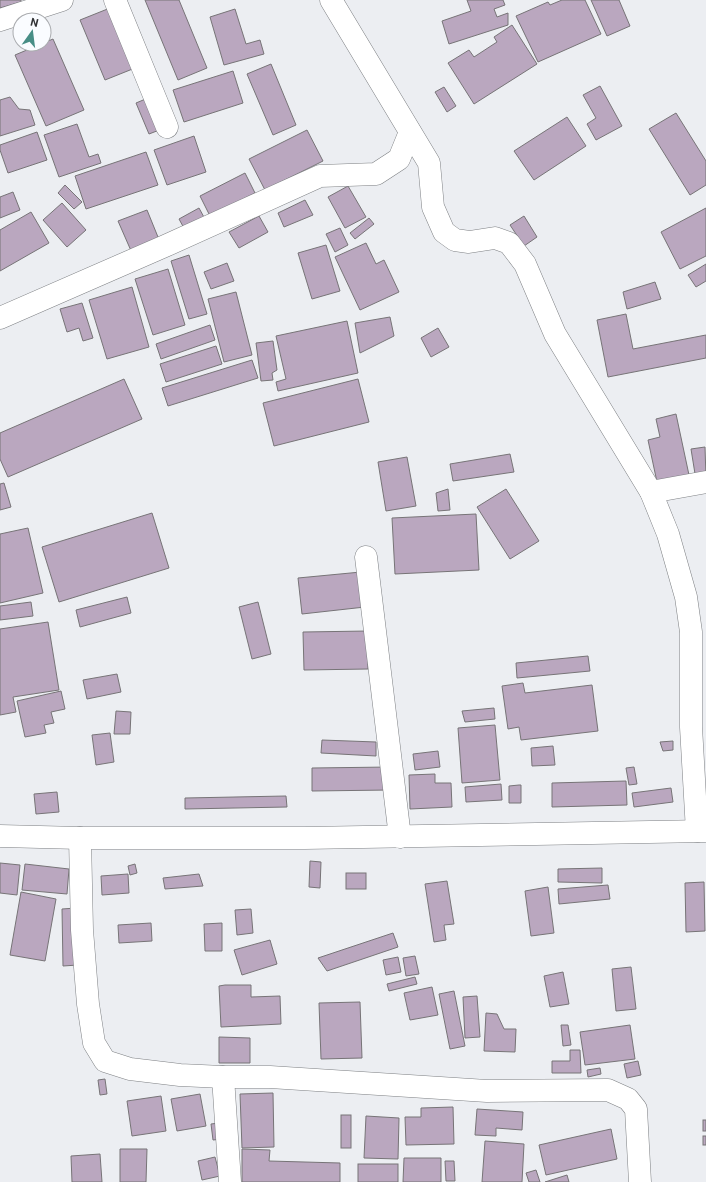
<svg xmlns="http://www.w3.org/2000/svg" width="706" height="1182" font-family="Roboto,sans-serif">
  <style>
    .building { fill: #baa7bf; stroke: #777477 }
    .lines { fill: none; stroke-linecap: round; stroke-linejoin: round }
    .minor-casing { stroke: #7e8084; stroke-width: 23 }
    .tertiary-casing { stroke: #7e8084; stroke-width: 23 }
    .minor { stroke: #fff; stroke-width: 22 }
    .tertiary { stroke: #fff; stroke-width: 22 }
  </style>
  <rect width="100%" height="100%" fill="#eceef2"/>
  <!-- building -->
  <g class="building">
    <path d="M0,0H21V2L0,8Z"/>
    <path d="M145,0H179L207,68L178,80Z"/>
    <path d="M467,0H503L505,5L494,9L497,17L508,13V25L449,44L442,21L471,11Z"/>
    <path d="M562,0H585L601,34L538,62L516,16L548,2L550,5Z"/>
    <path d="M591,0H619L630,26L607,36Z"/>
    <path d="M110,8L135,68L105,80L80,20Z"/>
    <path d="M235,9L246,44L260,40L264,54L224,65L210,17Z"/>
    <path d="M512,25L537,64L474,104L448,63L469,50L474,57L497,42L494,37Z"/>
    <path d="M53,39L84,110L46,126L15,55Z"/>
    <path d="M271,64L296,125L273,135L247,74Z"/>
    <path d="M233,71L243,103L184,122L173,90Z"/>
    <path d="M600,86L622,126L596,140L587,124L596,118L583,95Z"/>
    <path d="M444,87L456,106L447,112L435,92Z"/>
    <path d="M10,97L19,109L30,110L35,125L0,136V100Z"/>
    <path d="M148,98L162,129L149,134L136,103Z"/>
    <path d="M676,113L706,161V185L690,195L649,129Z"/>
    <path d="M567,117L586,146L534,180L514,151Z"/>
    <path d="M77,124L89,157L98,154L101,163L59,177L44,135Z"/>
    <path d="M307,130L323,161L265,190L249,159Z"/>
    <path d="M37,132L47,160L8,173L0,150V145Z"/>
    <path d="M194,136L206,172L167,185L154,150Z"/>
    <path d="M146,152L158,185L86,209L75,176Z"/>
    <path d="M245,173L255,193L210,216L200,196Z"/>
    <path d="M65,185L82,202L74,209L58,193Z"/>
    <path d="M348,186L366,217L345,228L328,197Z"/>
    <path d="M13,192L20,210L0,218V197Z"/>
    <path d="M305,200L313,215L284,227L278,213Z"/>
    <path d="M62,203L86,230L67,247L43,220Z"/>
    <path d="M199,208L205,219L185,230L179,219Z"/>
    <path d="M706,208V256L680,269L661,232Z"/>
    <path d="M147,210L160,242L132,253L118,221Z"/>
    <path d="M31,212L49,243L0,271V230Z"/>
    <path d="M259,216L268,232L239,248L229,232Z"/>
    <path d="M524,216L537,237L524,246L510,225Z"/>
    <path d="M369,218L374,224L355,239L350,233Z"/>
    <path d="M340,228L348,245L335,252L326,234Z"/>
    <path d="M366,243L376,264L384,260L399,292L360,310L335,257Z"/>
    <path d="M326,245L340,291L312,299L298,253Z"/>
    <path d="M189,255L207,314L189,319L171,261Z"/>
    <path d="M227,263L234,281L211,289L204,272Z"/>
    <path d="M706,264V281L696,287L688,275Z"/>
    <path d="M168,269L185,325L153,335L135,279Z"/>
    <path d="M655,282L661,299L627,309L623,292Z"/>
    <path d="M132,287L149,347L107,359L89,300Z"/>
    <path d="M236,292L252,355L224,362L208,299Z"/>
    <path d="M82,303L93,338L83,341L79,328L67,332L60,309Z"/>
    <path d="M626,314L633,349L706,335V358L608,377L597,320Z"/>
    <path d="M390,317L394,336L360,353L355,323Z"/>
    <path d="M347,321L358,373L278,391L276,382L286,379L276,336Z"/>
    <path d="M210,325L215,340L161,359L156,344Z"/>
    <path d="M438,328L449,347L431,357L421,338Z"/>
    <path d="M273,341L277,370L272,373L273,380L261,381L256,343Z"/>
    <path d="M216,346L222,364L166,382L160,364Z"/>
    <path d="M252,360L258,378L168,406L162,388Z"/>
    <path d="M124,379L142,419L8,477L0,459V433Z"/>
    <path d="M358,379L369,422L274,446L263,403Z"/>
    <path d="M676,414L689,475L657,482L648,440L660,437L656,419Z"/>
    <path d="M705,447L706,478L696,480L691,449Z"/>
    <path d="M510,454L514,472L453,481L450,464Z"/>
    <path d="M407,457L416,506L386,511L378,462Z"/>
    <path d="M4,483L11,507L0,510V484Z"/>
    <path d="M448,489L450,510L438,511L436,493Z"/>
    <path d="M506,489L539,541L510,559L477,507Z"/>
    <path d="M152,513L169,568L59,602L42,547Z"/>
    <path d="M476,514L479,570L395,574L392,518Z"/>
    <path d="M28,528L43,593L0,603V534Z"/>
    <path d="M361,572L365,607L302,614L298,578Z"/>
    <path d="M127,597L131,613L80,627L76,610Z"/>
    <path d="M31,602L33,616L0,620V606Z"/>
    <path d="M258,602L271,654L252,659L239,607Z"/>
    <path d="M48,622L59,690L13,697L16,712L0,715V629Z"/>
    <path d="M368,631V669L304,670L303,632Z"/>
    <path d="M588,656L590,671L517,678L516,663Z"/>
    <path d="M117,674L121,692L87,699L83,680Z"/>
    <path d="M523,683L525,693L592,685L598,731L521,740L519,727L508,729L502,686Z"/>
    <path d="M61,691L65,709L51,712L54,723L44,725L46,733L25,737L17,701Z"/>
    <path d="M494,708L495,719L465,722L462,711Z"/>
    <path d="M116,711L131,712L130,734H114Z"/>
    <path d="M495,725L500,780L462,783L458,728Z"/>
    <path d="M110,733L114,762L96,765L92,735Z"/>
    <path d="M322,740L376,742V756L321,753Z"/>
    <path d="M673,741V750L663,751L660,742Z"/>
    <path d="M553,746L555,765L532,766L531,748Z"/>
    <path d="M438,751L440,767L415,770L413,754Z"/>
    <path d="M390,767V790L312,791V768Z"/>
    <path d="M634,767L637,784L629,785L626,768Z"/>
    <path d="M435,774V783H451L452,807L410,809L409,775Z"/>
    <path d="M626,781L627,805L552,807V783Z"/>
    <path d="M501,784L502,800L466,802L465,787Z"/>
    <path d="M519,785H521V803H509V786Z"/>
    <path d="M671,788L673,802L634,807L632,793Z"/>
    <path d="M57,792L59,812L36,814L34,794Z"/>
    <path d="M286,796L287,807L185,809V798Z"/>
    <path d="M310,861L321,862L320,888L309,887Z"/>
    <path d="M0,863L20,865L17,895L0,893Z"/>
    <path d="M25,864L69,869L67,894L22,890Z"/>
    <path d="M135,864L137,873L130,875L128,866Z"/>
    <path d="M602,868V883L558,882V869Z"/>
    <rect x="346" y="873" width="20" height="16"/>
    <path d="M128,874L129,893L102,895L101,876Z"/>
    <path d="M199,874L203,886L165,889L163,878Z"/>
    <path d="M447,881L454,924L444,925L446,940L434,942L425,884Z"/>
    <path d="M704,882L705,931L686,932L685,883Z"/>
    <path d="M608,885L610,899L559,904L558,889Z"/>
    <path d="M548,887L554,933L531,936L525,891Z"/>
    <path d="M21,892L56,899L45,961L10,955Z"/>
    <path d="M76,908L78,965L63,966L62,909Z"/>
    <path d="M251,909L253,933L237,935L235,910Z"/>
    <path d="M151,923L152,941L119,943L118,925Z"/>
    <path d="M222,923V951H205L204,924Z"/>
    <path d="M393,933L398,947L327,971L318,958Z"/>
    <path d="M270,940L277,964L242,975L234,950Z"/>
    <path d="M415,956L419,974L406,976L403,958Z"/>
    <path d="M398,957L401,972L386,975L383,960Z"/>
    <path d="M631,967L636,1009L616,1011L612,969Z"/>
    <path d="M563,972L569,1004L550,1007L544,976Z"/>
    <path d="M415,977L417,984L389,991L387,984Z"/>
    <path d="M225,985H251V997L280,996L281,1024L221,1027L219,986Z"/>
    <path d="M432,987L438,1015L410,1020L404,993Z"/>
    <path d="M454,991L465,1046L450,1049L439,994Z"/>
    <path d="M477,996L480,1037L465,1038L463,997Z"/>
    <path d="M360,1002L362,1058L321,1059L319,1003Z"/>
    <path d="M486,1013L497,1014L504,1029H516L515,1052L484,1051Z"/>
    <path d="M561,1025H568L571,1045L563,1046Z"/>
    <path d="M630,1025L635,1059L585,1065L580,1032Z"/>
    <path d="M219,1037L250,1038V1063H219Z"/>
    <path d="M570,1050H580L581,1073H552V1061H570Z"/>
    <path d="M638,1061L641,1075L627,1078L624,1064Z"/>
    <path d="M600,1068L601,1074L588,1077L587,1070Z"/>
    <path d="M105,1079L107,1094L100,1095L98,1080Z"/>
    <path d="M273,1093L274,1147L242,1148L240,1094Z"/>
    <path d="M200,1094L206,1126L177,1131L171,1099Z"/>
    <path d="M161,1096L166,1131L132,1136L127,1101Z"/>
    <path d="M453,1107L454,1144L406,1145L405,1117H421V1108Z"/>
    <path d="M477,1109L523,1112L522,1130L496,1128V1136L475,1135Z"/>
    <rect x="341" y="1115" width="10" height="33"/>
    <path d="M366,1116L399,1118L398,1159L364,1158Z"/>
    <rect x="703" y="1120" width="3" height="11"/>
    <path d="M219,1123L222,1139L213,1140L211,1124Z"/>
    <path d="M611,1129L617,1159L546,1175L539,1145Z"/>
    <rect x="703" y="1136" width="3" height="9"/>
    <path d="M485,1141L524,1144L522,1182H482Z"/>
    <path d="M120,1149H147L146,1182H120Z"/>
    <path d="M242,1149L270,1150L269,1161L340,1163V1182H242Z"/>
    <path d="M100,1154L102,1182H72L71,1156Z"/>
    <path d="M215,1157L220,1176L202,1180L198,1161Z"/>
    <path d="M404,1158H441V1182H403Z"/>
    <path d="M445,1161H454L455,1181H446Z"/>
    <rect x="358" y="1164" width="40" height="18"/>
    <path d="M536,1170L540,1182H529L526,1173Z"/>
    <path d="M567,1175L569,1182H545Z"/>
  </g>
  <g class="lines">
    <!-- minor casing -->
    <g class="minor-casing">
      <g id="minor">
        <path d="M115,0L167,127"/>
        <path d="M331,0L429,163L433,207L444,232L455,240L469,242L495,238L509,243L525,264L555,334L651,492L668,534L686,597L691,632V727L697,831"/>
        <path d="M0,20L62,0"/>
        <path d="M0,318L165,246L320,176L376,174L399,159L410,132"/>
        <path d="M651,492L706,482"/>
        <path d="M366,557L400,837"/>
        <path d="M80,838L82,930L88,1004L94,1043L105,1061L130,1069L180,1075L223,1077H270L487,1091L608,1090L628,1099L636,1109L640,1182"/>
        <path d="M223,1077L230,1182"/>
      </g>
    </g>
    <!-- tertiary casing -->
    <g class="tertiary-casing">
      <path id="tertiary" d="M0,836L80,838H305L706,831"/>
    </g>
    <!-- minor -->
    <use href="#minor" class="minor"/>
    <!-- tertiary -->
    <use href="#tertiary" class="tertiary"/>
  </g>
  <!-- north arrow -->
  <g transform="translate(32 32) rotate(14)"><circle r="19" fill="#fafcff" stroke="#aaacaf"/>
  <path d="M0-3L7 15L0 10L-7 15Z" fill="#488e86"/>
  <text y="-6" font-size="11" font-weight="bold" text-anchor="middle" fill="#333436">N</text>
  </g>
</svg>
